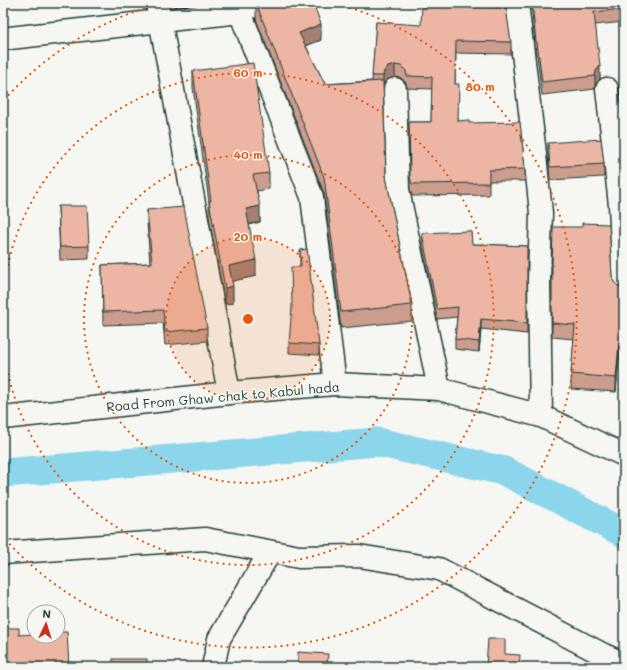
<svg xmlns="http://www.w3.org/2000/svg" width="627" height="670" font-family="Mali,sans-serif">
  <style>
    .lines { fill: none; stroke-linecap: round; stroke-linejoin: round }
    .canal { stroke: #8bd6eb; stroke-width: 29 }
    .minor-casing { stroke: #1f3d34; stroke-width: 25 }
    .minor { stroke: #f6f6f2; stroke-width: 22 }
    .wall { fill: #cc9c8d; stroke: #1f3d34 }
    .shaded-wall { fill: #a67f73; stroke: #1f3d34 }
    .building { fill: #edb5a4; stroke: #1f3d34 }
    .ring { fill: none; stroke: #e8590c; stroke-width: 2; stroke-dasharray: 2 4 }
    .labels { text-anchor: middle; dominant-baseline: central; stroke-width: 3; stroke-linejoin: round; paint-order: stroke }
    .street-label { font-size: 13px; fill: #1f3d34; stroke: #f6f6f2 }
    .centre { fill: #e8590c; stroke: #f6f6f2; stroke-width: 2 }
    .ring-label { font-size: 12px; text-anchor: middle; font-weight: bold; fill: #e8590c; stroke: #f6f6f2; stroke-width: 3; stroke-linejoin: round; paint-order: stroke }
  </style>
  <rect width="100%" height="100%" fill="#f6f6f2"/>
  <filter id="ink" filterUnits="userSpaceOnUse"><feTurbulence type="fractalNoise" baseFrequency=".025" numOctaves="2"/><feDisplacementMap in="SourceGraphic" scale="8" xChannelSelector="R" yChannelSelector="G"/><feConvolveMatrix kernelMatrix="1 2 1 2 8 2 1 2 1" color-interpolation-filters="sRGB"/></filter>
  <g filter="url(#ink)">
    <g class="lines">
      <!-- canal -->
      <path class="canal" d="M3,473L377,442L504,471L624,533"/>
      <!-- minor casing -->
      <g class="minor-casing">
        <g id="minor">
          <path d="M157,3L229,393"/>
          <path d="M517,3L534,145L541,213L539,281L541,416"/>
          <path d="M240,12L312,197L335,384"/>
          <path d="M3,38H10L240,12L260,3"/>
          <path d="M395,89L398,190L439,389"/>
          <path d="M607,89L620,205L624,289"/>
          <path d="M3,418L229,393L335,384L439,389L541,416L624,455"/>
          <path d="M3,553L205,539L299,557L359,556L439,569L604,655L624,664"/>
          <path d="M213,667L219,639L270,552"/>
        </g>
      </g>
      <!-- minor -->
      <use href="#minor" class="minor"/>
    </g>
    <!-- wall -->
    <g class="wall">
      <path d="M172,3H204L173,7Z"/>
      <path d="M256,3L321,40L306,46L325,84L372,81L376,22L511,42V54L456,53L455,84L458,121L469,123L525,169V181H489V195L412,196L410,189L409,122H431L432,89L407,88L406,83L401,78L395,77L388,79L384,83L383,87L386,177L412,305V321L341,328L324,193L256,19Z"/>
      <path d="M531,3H624V22L595,25L600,79L596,84L595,89L542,95L537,55H536Z"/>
      <path d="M193,71L269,173V189L257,191L260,222L249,225L256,276L232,281L233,303L225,304L209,217V202L193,88Z"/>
      <path d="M624,76V128L620,90V77Z"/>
      <path d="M548,143L604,164V177L550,180L548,156Z"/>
      <path d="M58,206L89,246V259L60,260Z"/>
      <path d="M147,210L207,328V341L165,345L163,323L103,325L102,265L150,263L147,223Z"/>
      <path d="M422,233L472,244L527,246V334L481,329L479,352L455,349V339L457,317L437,319L422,243Z"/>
      <path d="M300,250L319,345V355L289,353V343L300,267Z"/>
      <path d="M552,267L612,276L614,282L618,286L624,287V358H619L616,392L571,389V374L574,339L552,337Z"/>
    </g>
    <!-- shaded-wall -->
    <g class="shaded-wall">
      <path d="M321,24V40L299,48V33Z"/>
      <path d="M395,65V77L388,79L384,83L383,88V76L384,71L388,67Z"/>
      <path d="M600,66V79L596,84L595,89V76L596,71Z"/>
      <path d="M260,206V222L246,225V209Z"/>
      <path d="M256,260V276L229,282V266Z"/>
      <path d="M233,286V303L225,304V288Z"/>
      <path d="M481,319V329L479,352V342Z"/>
      <path d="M619,344V358L616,392V378Z"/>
    </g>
    <!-- building -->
    <g class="building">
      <path d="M256,3H313L321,24L299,33L325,84L383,81L386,177L412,305L341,312L324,177Z"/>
      <path d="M532,3H624V9L594,12L600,66L596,71L595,76L542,82L537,42H536Z"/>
      <path d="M422,6L506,8L511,42L456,41L455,84H459L458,121L469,120V123L520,122L525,169L489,170V183L412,184L410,177L409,122H431L432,77L407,76L406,71L401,66L395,65L388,67L384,71L383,76H372L376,22L421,25Z"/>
      <path d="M253,63L269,173L253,175L260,206L246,209L256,260L229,266L233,286L225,288L209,201H211L193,71Z"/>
      <path d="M624,76V115L620,77Z"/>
      <path d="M601,139L604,164L550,167L548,143Z"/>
      <path d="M58,206H87L89,246L60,247Z"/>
      <path d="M184,207L207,328L165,332L163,310L103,312L102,265L152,263L147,210Z"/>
      <path d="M582,223L609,224L612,276L614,282L618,286L624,287V344H619L616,378L571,374L575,325L552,323V267L553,227H582Z"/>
      <path d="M471,231L472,244L527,246V323L481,319L479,342L455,339L458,307L437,309L422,233Z"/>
      <path d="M307,249L319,345L289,343L292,306L291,267H301L300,250Z"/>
      <path d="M3,628H19V635L34,634V636H58V632H67L69,667H3Z"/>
      <path d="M488,639H505V654L520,655L519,667H486Z"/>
      <path d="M298,652L328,654L327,667H298Z"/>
      <rect x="113" y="659" width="34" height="8"/>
    </g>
  </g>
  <!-- distance rings -->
  <circle cx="248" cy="319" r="82" fill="#e8590c" fill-opacity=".12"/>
  <g class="ring">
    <circle cx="248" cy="319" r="82"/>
    <circle cx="248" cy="319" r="164"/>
    <path d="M3 295A246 246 0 1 1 3 343"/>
    <path d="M4 100A328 328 0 0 1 158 4M338 4A328 328 0 1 1 4 538"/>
  </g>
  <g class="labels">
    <!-- street labels -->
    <g class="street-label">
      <text transform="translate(223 396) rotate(-5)">Road From Ghaw chak to Kabul hada</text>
    </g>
  </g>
  <circle cx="248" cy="319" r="6" class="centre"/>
  <g class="ring-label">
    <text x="248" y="77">60 m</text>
    <text x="480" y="91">80 m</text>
    <text x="248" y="159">40 m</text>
    <text x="248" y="241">20 m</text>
  </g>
  <!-- margin -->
  <rect width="627" height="670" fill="none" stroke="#f6f6f2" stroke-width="16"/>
  <rect x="8" y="8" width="611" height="654" fill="none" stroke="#1f3d34" stroke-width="1.5" filter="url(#ink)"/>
  <!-- north arrow -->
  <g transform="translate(46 624) rotate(4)"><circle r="19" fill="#f6f6f2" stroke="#a0aca6"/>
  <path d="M0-3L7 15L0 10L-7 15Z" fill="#c8321e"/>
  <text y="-6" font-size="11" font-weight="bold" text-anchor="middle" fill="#1f3d34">N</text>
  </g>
</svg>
